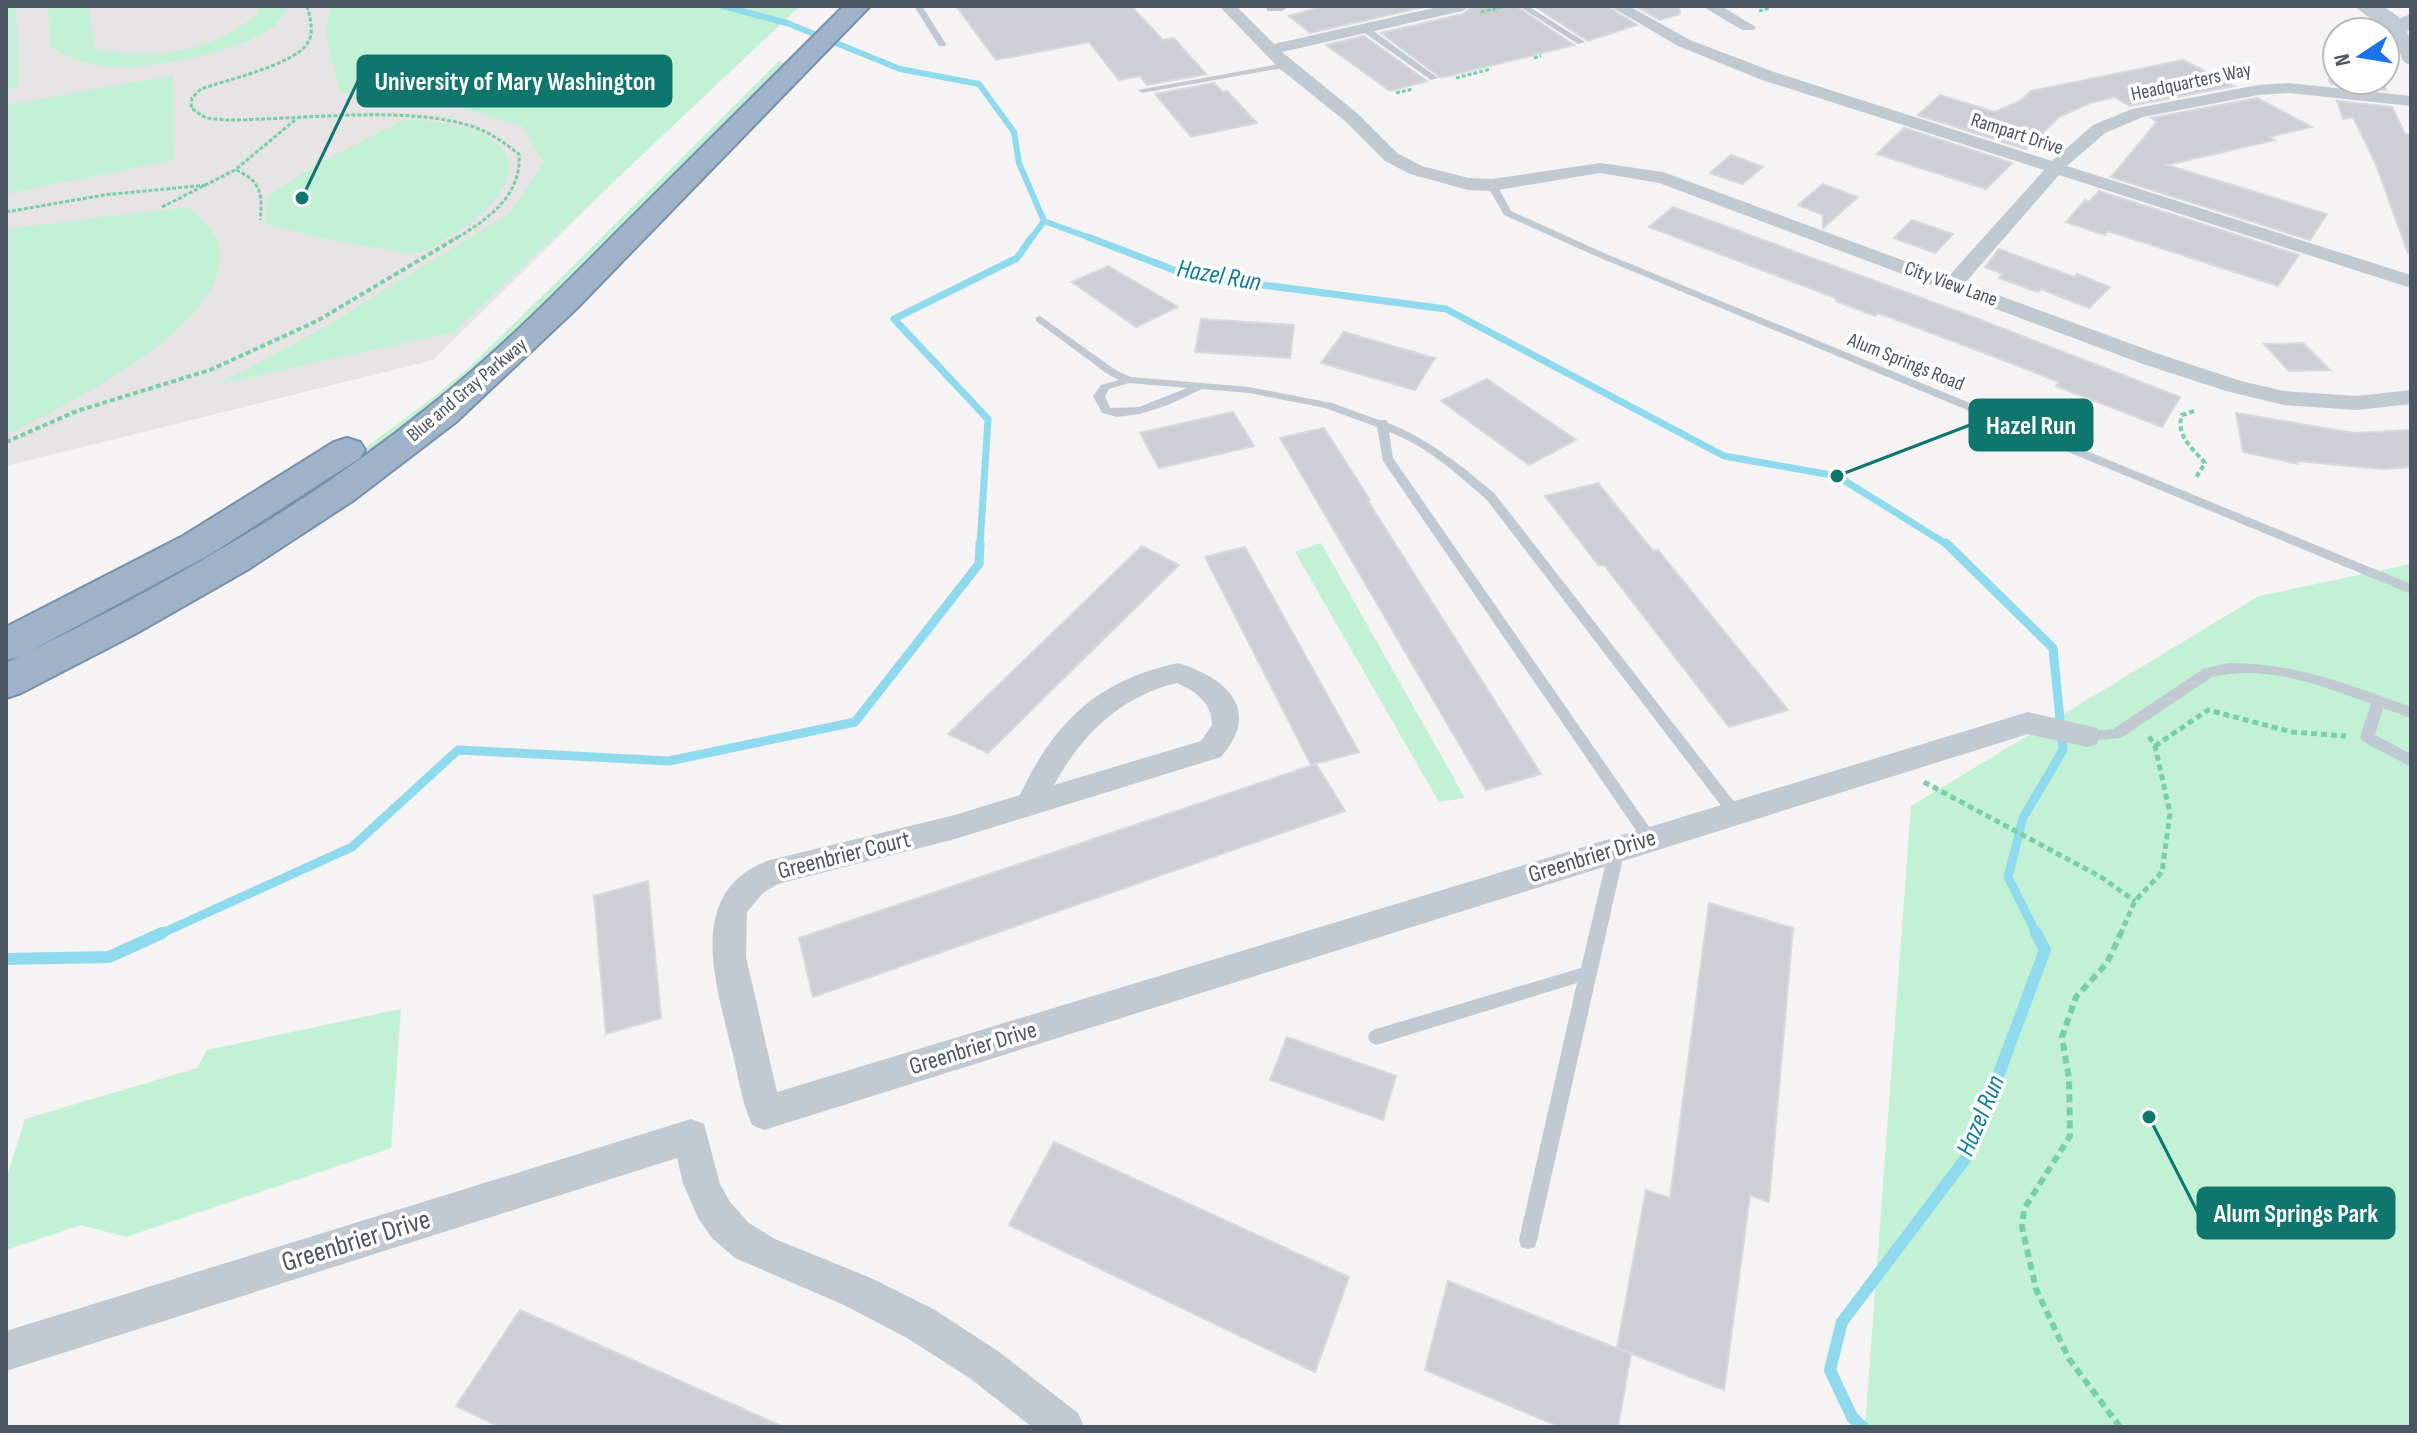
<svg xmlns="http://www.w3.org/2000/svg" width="2417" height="1433" font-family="'Sofia Sans Condensed',sans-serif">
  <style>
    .education { fill: #e6e4e5 }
    .green { fill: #c3f1d5 }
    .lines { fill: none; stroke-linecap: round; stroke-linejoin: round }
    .stream-far3 { stroke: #90daee; stroke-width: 6 }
    .stream-far2 { stroke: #90daee; stroke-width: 7 }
    .stream-far1 { stroke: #90daee; stroke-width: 9 }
    .stream { stroke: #90daee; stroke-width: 12 }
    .building { fill: #cdcfd5; stroke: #d7d9de; stroke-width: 2 }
    .trunk-casing { stroke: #7690ad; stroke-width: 4 }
    .path-far3 { stroke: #7ad0a6; stroke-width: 3; stroke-dasharray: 4 2; stroke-linecap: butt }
    .path-far2 { stroke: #7ad0a6; stroke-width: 4; stroke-dasharray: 5 3; stroke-linecap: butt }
    .path-far1 { stroke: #7ad0a6; stroke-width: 5; stroke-dasharray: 6 4; stroke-linecap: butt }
    .path { stroke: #7ad0a6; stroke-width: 6; stroke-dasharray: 8 5; stroke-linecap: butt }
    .service { fill: #c1cad2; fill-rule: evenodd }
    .minor { fill: #c1cad2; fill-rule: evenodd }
    .secondary { fill: #c1cbd6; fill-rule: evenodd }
    .trunk { fill: #9fb4c9; fill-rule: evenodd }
    .labels { text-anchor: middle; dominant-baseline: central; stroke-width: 7; stroke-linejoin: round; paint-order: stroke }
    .far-street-label { font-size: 20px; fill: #4a5661; stroke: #fff }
    .street-label { font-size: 24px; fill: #4a5661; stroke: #fff }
    .water-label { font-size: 26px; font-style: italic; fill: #0c7c9b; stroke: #fff }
    .near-street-label { font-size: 28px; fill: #4a5661; stroke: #fff }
    .leader { fill: none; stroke: #0f766e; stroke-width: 3 }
    .callout-dot { fill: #0f766e; stroke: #fff; stroke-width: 3 }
    .callout { fill: #0f766e; stroke: #0f766e; stroke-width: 3 }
    .callout-label { font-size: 26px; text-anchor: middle; font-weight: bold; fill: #fff }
  </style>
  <rect width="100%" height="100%" fill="#f5f3f3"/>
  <!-- education -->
  <path class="education" d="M6,6H749L763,35L433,360L6,466Z"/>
  <!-- green -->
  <g class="green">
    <path d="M6,6H16L19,86L6,89Z"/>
    <path d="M48,6H88L95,48C150,62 217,51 259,12L257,6H287C285,11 282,18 278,22C252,49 157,68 120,67C94,67 72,60 50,47Z"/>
    <path d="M331,6H800L454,332L218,384L320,330L511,212L544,162L522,126L445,103L339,92L325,30Z"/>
    <path d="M779,61L789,66L495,359L304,506L6,672V657L341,466L431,399L465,371L577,262Z"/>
    <path d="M173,75L174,160L6,194V105Z"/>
    <path d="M406,119C430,122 456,123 478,132C544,160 491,213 453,234C443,240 427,253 415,253C404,254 390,250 379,248C340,242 303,234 265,224L267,196L325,160Z"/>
    <path d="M187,207C200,218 218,232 220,250C227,328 64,406 6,435V229Z"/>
    <path d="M1321,543L1465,798L1439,802L1295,552Z"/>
    <path d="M2411,564V1427H1865L1911,806L2259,596Z"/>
    <path d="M401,1009L391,1148L126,1237L81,1225L6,1250V1179L25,1119L197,1068L207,1050Z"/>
  </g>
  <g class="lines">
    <!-- stream-far3 -->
    <g class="stream-far3">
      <path d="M723,6L787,23L900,69L979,84L1014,132L1019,163L1044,221L1093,239"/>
      <path d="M1031,239L1044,221"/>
    </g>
    <!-- stream-far2 -->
    <g class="stream-far2">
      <path d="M1088,237L1187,275L1446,309L1724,456L1837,476L1948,545"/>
      <path d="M980,545L988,419L894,319L1017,258L1032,237"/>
    </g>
    <!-- stream-far1 -->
    <g class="stream-far1">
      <path d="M1946,543L2053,648L2063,750L2023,818L2008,877L2037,935"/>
      <path d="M158,935L352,847L458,750L669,761L855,722L979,564L980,543"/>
    </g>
    <!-- stream -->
    <g class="stream">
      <path d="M6,959L109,957L162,933"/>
      <path d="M1863,1427L1852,1417L1830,1370L1842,1322L1969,1154L2045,950L2036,933"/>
    </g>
  </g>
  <!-- building -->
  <g class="building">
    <path d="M956,6H1131L1163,40L1174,38L1206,74L1147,85L1140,76L1119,80L1089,42L996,60Z"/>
    <path d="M1324,6H1428L1310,33L1289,16Z"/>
    <path d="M1473,6H1516L1574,45L1441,78L1381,33L1463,14Z"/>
    <path d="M1534,6H1607L1637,25L1588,41Z"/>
    <path d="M1635,6H1679L1680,14L1660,20Z"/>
    <path d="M1364,36L1427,81L1390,91L1326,45Z"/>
    <path d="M2183,60L2234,86L2130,106L2114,97L2090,103L2059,117L2026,149L1918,115L1940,95L1995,112L2020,101L2031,91Z"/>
    <path d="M2329,80H2382L2386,90L2331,84Z"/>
    <path d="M1214,83L1223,92L1227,91L1257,123L1191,137L1155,94Z"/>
    <path d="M2257,98L2312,127L2269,137L2275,140L2167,165L2327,214L2310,240L2111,177L2157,122L2151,118Z"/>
    <path d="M2337,101L2392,107L2405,134L2411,135V252L2408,253L2375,162L2353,117L2343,119Z"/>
    <path d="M1904,128L2012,163L1986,189L1877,154Z"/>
    <path d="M1731,155L1763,167L1742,184L1710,173Z"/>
    <path d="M1823,184L1858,197L1823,228V215L1798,205Z"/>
    <path d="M2099,191L2299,255L2278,286L2108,231L2105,235L2066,222L2085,200L2089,202Z"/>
    <path d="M1673,207L1968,315L2180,397L2162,427L2056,386L2059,382L2003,360L1878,313L1875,316L1836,301L1838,299L1649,227Z"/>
    <path d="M1912,220L1953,234L1935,253L1894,238Z"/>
    <path d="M1999,249L2074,277L2077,274L2110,287L2089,308L2041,289L2038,292L1999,278L2003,274L1985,267Z"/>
    <path d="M1108,266L1178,307L1136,327L1072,282Z"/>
    <path d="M1201,319L1294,325L1290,358L1195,352Z"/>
    <path d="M1344,332L1435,358L1415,390L1321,363Z"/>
    <path d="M2303,343L2330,370L2289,371L2264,344Z"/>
    <path d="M1487,379L1576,440L1529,465L1441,401Z"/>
    <path d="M1233,412L1254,446L1159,468L1140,433Z"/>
    <path d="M2236,413L2354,433L2411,430V467L2382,469L2297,461L2298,464L2243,452Z"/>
    <path d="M1324,428L1370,500L1368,501L1541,774L1486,790L1280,438Z"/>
    <path d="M1598,483L1653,551L1658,550L1788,710L1729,727L1604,565L1599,566L1545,496Z"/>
    <path d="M1142,546L1179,565L988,753L948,734Z"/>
    <path d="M1245,547L1359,752L1311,765L1205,557Z"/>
    <path d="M1316,764L1345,811L813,997L799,938Z"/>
    <path d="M648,881L661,1018L606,1034L594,896Z"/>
    <path d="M1709,903L1793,928L1769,1202L1750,1195L1724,1390L1617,1348L1646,1190L1670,1198Z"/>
    <path d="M1287,1037L1396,1076L1383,1120L1270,1080Z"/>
    <path d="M1054,1142L1349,1277L1315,1372L1009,1225Z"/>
    <path d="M1448,1281L1631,1354L1618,1427H1560L1425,1370Z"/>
    <path d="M520,1310L784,1427H500L456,1406Z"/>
  </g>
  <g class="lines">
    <!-- trunk casing -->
    <g class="trunk-casing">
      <g id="trunk">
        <path d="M844,6H870L577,308L456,422L354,500L247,570L135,634L21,693L6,698V663C155,591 301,510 430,406C500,351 562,287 625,224C698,151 771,79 844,6Z"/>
        <path d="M347,438L360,442L365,450L360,458L211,554L21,656L6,660V627L183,536L334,442Z"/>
      </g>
    </g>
    <!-- path-far3 -->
    <g class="path-far3">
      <path d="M307,6C310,18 315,32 307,44C293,65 226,80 201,89L192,98L191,108L206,118L226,120C298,120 405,105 471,126C490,132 504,143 519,154C522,196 487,220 455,239"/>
      <path d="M1759,11L1770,8"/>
      <path d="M1481,12L1506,6"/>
      <path d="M1534,58L1541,56"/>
      <path d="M1456,78L1491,69"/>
      <path d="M1396,93L1413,89"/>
      <path d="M236,170C261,181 263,194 260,220"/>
      <path d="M162,207L235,170L295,120"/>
      <path d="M6,212L104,195L206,185"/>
    </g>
    <!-- path-far2 -->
    <g class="path-far2">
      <path d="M2194,411L2182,415C2175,435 2193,449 2205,463L2195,479"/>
      <path d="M6,442L77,411L210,370L317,321L458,237"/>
    </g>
    <!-- path-far1 -->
    <g class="path-far1">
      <path d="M2155,746L2208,710L2292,732L2346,736"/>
      <path d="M1924,782L2101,877L2135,901"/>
      <path d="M2120,935L2135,901L2162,872L2170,813L2155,746L2148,735"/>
    </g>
    <!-- path -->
    <path class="path" d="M2120,1427L2069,1359L2036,1289L2022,1227L2024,1209L2070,1136L2069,1079L2062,1037L2076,997L2107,963L2121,933"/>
    <!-- service -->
    <g class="service">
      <path d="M914,6H922L946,44L945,46H939Z"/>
      <path d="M1519,6H1528L1585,42L1578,44Z"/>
      <path d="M1362,27H1368L1438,78L1431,80L1362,31Z"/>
      <path d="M1285,63L1289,65L1288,67L1142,93L1138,90Z"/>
      <path d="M1492,182L1497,185L1511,211L1604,253L2411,584V594L1598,257L1504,215L1487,185Z"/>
      <path d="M1040,316L1117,371L1131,377L1249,387L1332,403L1379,420H1386L1388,423C1429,439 1462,466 1495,494L1739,808L1741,812L1739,816L1734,818L1729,816L1487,500C1457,474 1427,446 1389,432L1393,458L1654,834L1657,838L1654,842L1649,844L1644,842L1383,461L1377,427L1325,408L1249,393L1202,389L1168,405L1140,414L1117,417L1102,413L1093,396L1101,385L1119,380L1109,375L1036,321V317ZM1129,383L1187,388L1139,407L1110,408L1105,396L1109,389Z"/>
      <path d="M2228,663C2297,663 2348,684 2411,707V718L2383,708L2375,735L2411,754V767L2362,741L2360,737L2371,704C2321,685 2266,664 2212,677L2121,738L2087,741L2082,740L2080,736L2082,732L2113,729L2203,669Z"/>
      <path d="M1617,843L1622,845L1625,849L1537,1240L1535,1247L1528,1249L1521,1247L1519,1240L1577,983L1376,1045L1370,1042L1368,1037L1370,1032L1376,1029L1581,968L1609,849L1612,845Z"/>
    </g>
    <!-- minor -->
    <g class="minor">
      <path d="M1219,6H1236L1274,44L1442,6H1470L1462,11L1282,52L1357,113L1397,153L1422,166L1469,178L1492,179L1600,163L1663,172L1948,277L2044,170L1762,80L1678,46L1610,6H1629L1690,40L1774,72L2052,161L2093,125L2132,109L2258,85L2289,83L2411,96V106L2289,93L2258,95L2143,117L2105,133L2067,166L2411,275V288L2059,175L1965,283L2159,354L2241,381L2284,391L2357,396L2411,390V404L2357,410L2284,405L2226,391L2143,364L1659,183L1600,173L1492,191L1468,190L1410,174L1385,161L1345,121L1279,68Z"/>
      <path d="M1266,6H1290L1282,11H1267Z"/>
      <path d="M1702,6H1721L1756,27L1754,30H1742Z"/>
      <path d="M2398,23L2404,25L2411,41V66L2403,61L2390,28Z"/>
      <path d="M1178,663C1227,678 1262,710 1221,757L955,839L778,884L763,893L747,912L746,957L777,1092L2028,712L2097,728L2101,736L2097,744L2087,747L2028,734L764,1130L752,1125C741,1101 738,1073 731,1047C715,981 685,890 770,860L955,815L1020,795C1054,722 1098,680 1178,663ZM1177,683C1197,692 1212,703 1212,725L1201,741L1054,785C1081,735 1121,696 1177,683Z"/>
      <path d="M691,1119L704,1124L720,1184L730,1202L749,1223L775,1239L871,1278L935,1310L998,1351L1078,1413L1084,1427H1032L971,1379L907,1338L844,1305L735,1258L712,1238L698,1218L683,1183L677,1158L6,1371V1331Z"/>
    </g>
    <!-- secondary -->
    <path class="secondary" d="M2354,6H2383L2400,18L2411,14V30L2398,35L2390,33Z"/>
    <!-- trunk -->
    <use href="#trunk" class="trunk"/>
  </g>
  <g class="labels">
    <!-- far-street labels -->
    <g class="far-street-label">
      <text transform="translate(2191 82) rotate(-12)">Headquarters Way</text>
      <text transform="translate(2017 134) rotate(18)">Rampart Drive</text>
      <text transform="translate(1951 284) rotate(20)">City View Lane</text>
      <text transform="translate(1906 362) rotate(22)">Alum Springs Road</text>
      <text transform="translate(467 390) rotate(-40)">Blue and Gray Parkway</text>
    </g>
    <!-- street labels -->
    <g class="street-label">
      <text transform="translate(844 855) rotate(-14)">Greenbrier Court</text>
      <text transform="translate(1592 856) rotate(-17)">Greenbrier Drive</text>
      <text transform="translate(973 1048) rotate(-17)">Greenbrier Drive</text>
    </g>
    <!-- water labels -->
    <g class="water-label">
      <text transform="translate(1219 276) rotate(10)">Hazel Run</text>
      <text transform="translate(1981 1116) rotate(-67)">Hazel Run</text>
    </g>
    <!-- near-street labels -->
    <g class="near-street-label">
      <text transform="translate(356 1241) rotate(-17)">Greenbrier Drive</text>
    </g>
  </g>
  <!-- callouts -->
  <path class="leader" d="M302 198L358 81M1837 476L1970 425M2149 1117L2198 1213"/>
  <g class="callout-dot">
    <circle cx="302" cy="198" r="8"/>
    <circle cx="1837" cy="476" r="8"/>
    <circle cx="2149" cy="1117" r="8"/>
  </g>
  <g class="callout">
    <rect x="358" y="56" width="313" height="50" rx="8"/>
    <rect x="1970" y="400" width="122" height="50" rx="8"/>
    <rect x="2198" y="1188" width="196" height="50" rx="8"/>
  </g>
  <g class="callout-label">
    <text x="515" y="90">University of Mary Washington</text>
    <text x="2031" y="434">Hazel Run</text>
    <text x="2296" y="1222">Alum Springs Park</text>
  </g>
  <!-- border -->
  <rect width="2417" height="1433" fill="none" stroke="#4a5661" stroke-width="16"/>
  <!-- north arrow -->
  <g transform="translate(2361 56) rotate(258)"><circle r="38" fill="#ffffff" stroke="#b7bbc0" stroke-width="2"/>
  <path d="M0-6L14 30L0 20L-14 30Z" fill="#1a73e8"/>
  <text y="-12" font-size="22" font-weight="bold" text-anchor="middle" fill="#4a5661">N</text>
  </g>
</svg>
